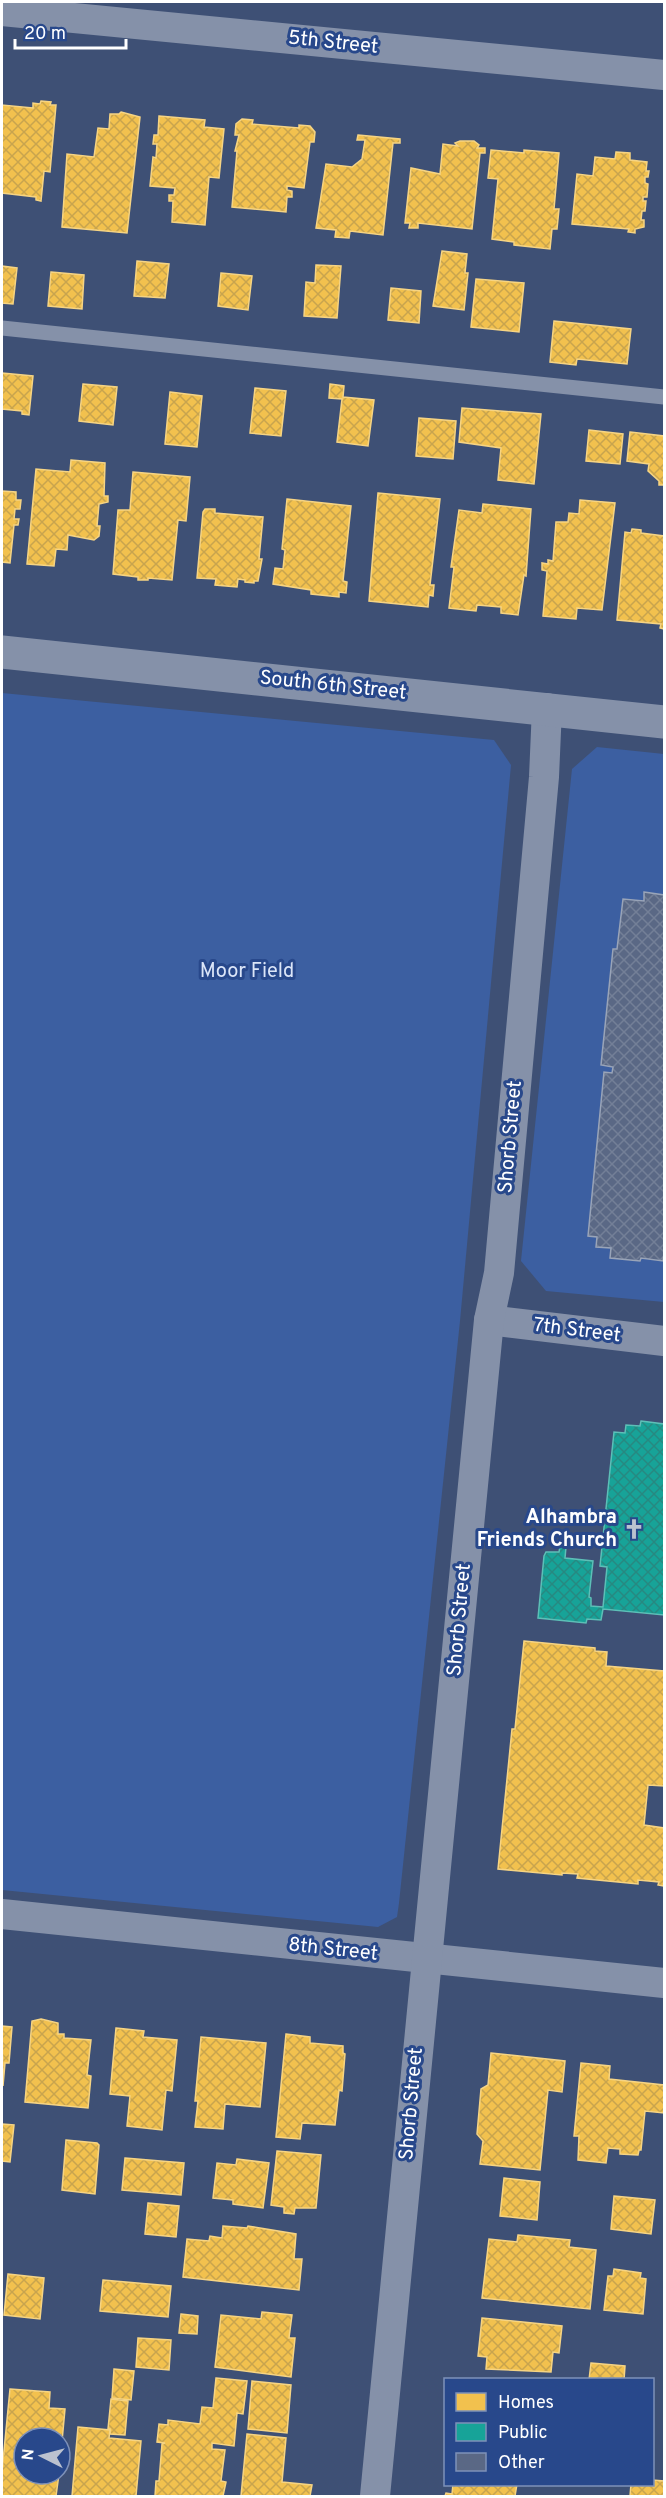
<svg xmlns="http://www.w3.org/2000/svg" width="666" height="2498" font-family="Overpass,sans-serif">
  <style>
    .green { fill: #3c5fa1 }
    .homes { fill: url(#homes-cross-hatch); stroke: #f6d483; stroke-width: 1.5 }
    .public { fill: url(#public-cross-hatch); stroke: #5dbfb7; stroke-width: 1.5 }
    .building { fill: url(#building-cross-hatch); stroke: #99a4b8; stroke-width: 1.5 }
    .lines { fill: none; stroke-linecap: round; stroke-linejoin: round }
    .service { stroke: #8591a9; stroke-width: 15 }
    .minor { stroke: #8591a9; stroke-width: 30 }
    .tertiary { stroke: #8591a9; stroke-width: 33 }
    .labels { text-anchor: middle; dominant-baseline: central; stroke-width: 6; stroke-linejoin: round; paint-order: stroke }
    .street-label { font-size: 20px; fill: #fff; stroke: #28488b }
    .park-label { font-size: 20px; fill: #dbe5f8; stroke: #28488b }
    .poi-label { font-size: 20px; font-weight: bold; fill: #fff; stroke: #28488b; text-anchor: end }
  </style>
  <defs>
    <pattern id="homes-cross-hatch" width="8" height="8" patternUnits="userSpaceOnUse" patternTransform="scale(1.5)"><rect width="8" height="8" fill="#f2c14e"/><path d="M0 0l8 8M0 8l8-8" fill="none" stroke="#c8a44e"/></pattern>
    <pattern id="public-cross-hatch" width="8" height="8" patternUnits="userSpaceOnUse" patternTransform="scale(1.5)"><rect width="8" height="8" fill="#17a398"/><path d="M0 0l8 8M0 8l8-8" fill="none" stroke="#278981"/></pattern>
    <pattern id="building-cross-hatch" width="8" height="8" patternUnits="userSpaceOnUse" patternTransform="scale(1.5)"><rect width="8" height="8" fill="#5a6885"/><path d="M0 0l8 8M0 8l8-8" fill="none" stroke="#737f97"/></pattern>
  </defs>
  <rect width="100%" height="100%" fill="#3e5075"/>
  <!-- green -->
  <g class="green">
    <path d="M2,693L494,740L511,765L460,1321L399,1903L397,1917L378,1927L2,1890Z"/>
    <path d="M597,747L664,754V1302L546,1291L521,1261L572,769Z"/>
  </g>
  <!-- homes -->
  <g class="homes">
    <path d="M41,101L51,102L50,105H56L50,172L44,171L41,201L36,200V197L2,193V105L33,108V103L40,104Z"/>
    <path d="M121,112L140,117L127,233L62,227L67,154L94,157L98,128L109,129L110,114H119Z"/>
    <path d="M159,116L205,120L204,127L224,129L219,178L209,177L205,225L172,222L173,201H169V195H174L175,188L150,186L153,157L156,158L157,144H153L154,135H158Z"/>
    <path d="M242,119L253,120L252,124L299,128V125L310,126L315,132L314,142H310L304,188L287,186V190L292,191V197H287L286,212L232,207L237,151H235L239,135H235L236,124Z"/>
    <path d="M358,135L400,139V143H393L383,235L350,231L349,238L335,237L336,230L316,228L326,164L352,167L362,159L365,140H357Z"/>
    <path d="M460,141H474L479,145L477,148H485V153H480L472,229L418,223V228H409L410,223H405L411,168L440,174L443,144L458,146L455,143Z"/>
    <path d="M491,150L524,153V150L559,153L554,209H559L557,229H552L550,249L514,245V242L492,239L498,179L488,178Z"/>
    <path d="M616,152L630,153V160L647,162L646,171H649L648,177H645V183L648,184L647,197H643V201H646L645,211H642L641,220H644V227L635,229V233L628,232L629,229L572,224L577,174L593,176L595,157L615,159Z"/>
    <path d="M442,251L467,254L465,273H468L464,310L433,306Z"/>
    <path d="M137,261L169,264L165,298L134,296Z"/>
    <path d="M316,265L341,266L337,318L304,316L306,282L315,283Z"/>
    <path d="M2,266L17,268L13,304L2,303Z"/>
    <path d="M51,272L84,275L82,309L48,306Z"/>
    <path d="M221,273L252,276L248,310L218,306Z"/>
    <path d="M476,279L524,283L519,332L471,327Z"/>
    <path d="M391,288L421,291L419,323L388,320Z"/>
    <path d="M554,321L631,329L627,364L577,359L576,365L550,362Z"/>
    <path d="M2,373L33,376L29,415L22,414V411L2,409Z"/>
    <path d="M83,384L117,387L113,425L79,421Z"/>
    <path d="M330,384L344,386L343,397L374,400L368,446L337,442L342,399L329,398Z"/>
    <path d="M255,388L286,391L281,436L250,433Z"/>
    <path d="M170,392L202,396L197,447L165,444Z"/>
    <path d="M462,408L541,414L534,484L498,480L501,448L459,442Z"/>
    <path d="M419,418L456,421L453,459L416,456Z"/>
    <path d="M589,430L623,434L620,464L586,461Z"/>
    <path d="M630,432L664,436V485H659V481L648,471L649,464L627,461Z"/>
    <path d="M71,460L105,463L104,496H108V502L99,504L97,526H100L99,536L94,540L68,535L67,550L56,549L54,566L27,564L36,469L70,472Z"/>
    <path d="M133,472L190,477L186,521L178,520L172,580L148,578V580H138V577L113,574L118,510H130Z"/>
    <path d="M2,491L16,492V500H21L20,509H15L14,519H19L18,525H14L10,563L2,562Z"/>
    <path d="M378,493L440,499L430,585H434L433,596L429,595L428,607L369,601Z"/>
    <path d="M287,499L351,506L343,581L347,582L346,593L339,592V597L311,594V590L273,584L275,568L283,569L285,550L282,549Z"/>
    <path d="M580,500L615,503L602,610L577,608L576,619L543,616L547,571L542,570V563L548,564V560L553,561L556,522H568L569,513L579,514Z"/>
    <path d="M483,504L531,509L526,576L524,575L518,615L501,613V607L477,605L476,611L449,608L454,567H451L459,510L482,513Z"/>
    <path d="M205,509H215V513L263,517L259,559H262L258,581H254V583L245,582V580L238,579L237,587L215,585L216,579L197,578L203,512Z"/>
    <path d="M632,529L641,530V533L664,536V629L660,628L661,624L617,620L625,532L631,533Z"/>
    <path d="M524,1641L595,1648V1651L607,1652L606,1666L664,1671V1786L648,1785L644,1825L664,1828V1886L658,1885L659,1882L638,1880V1884L577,1878L578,1874L562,1873V1875L498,1869L512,1729H515Z"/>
    <path d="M41,2019L58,2023V2034H64V2038L91,2040L87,2075L91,2076L88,2108L25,2102L32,2021Z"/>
    <path d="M2,2026L12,2027L9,2063H5L3,2086Z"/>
    <path d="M116,2028L144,2031L143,2037L177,2040L172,2091L166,2090L162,2130L127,2126L130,2096L110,2094Z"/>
    <path d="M286,2034L310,2037V2043L343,2046V2053L345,2054L342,2091L339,2090L335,2125L302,2123L300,2139L276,2137Z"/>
    <path d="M201,2037L266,2043L260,2107L225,2104L223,2129L195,2127L198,2101H195Z"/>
    <path d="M491,2053L565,2061L562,2092L548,2090L540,2170L480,2164L483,2141L477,2134L481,2089L488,2085Z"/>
    <path d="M581,2063L610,2066L609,2079L664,2085V2113L645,2111L641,2150H639L638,2155L620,2154V2149L608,2148L606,2163L578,2160L579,2136H574Z"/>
    <path d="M2,2124L14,2125L10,2162L2,2161Z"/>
    <path d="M66,2140L97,2143L99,2145L95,2194L62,2190Z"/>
    <path d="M277,2151L321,2155L316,2208H295L294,2214L284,2213V2207L271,2205Z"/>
    <path d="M125,2158L184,2163L181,2195L122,2190Z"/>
    <path d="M237,2159L269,2163L263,2208L233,2204V2200L213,2198L217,2163L236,2165Z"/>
    <path d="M504,2178L540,2182L537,2220L500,2216Z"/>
    <path d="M614,2196L655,2200L651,2234L611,2229Z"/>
    <path d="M148,2203L179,2206L176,2237L145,2234Z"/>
    <path d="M223,2226L247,2228L248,2226L296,2234L294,2259H302L299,2290L183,2277L187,2239L209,2241L210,2236L222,2238Z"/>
    <path d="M518,2235L570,2240L569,2247L596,2250L590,2309L482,2298L489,2239L517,2242Z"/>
    <path d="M614,2269L641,2273L640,2278L646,2279L643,2314L604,2310L608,2276H613Z"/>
    <path d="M8,2274L44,2278L40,2319L4,2315Z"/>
    <path d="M103,2280L171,2286L168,2317L100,2311Z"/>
    <path d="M262,2312L292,2315L289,2338H295L291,2377L215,2367L221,2315L261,2319Z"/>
    <path d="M181,2314L198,2316L197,2334L179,2333Z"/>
    <path d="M482,2318L562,2326L559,2353L553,2352L551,2372L486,2369L487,2357L478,2356Z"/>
    <path d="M138,2338L171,2340L169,2370L136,2367Z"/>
    <path d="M591,2363L625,2366L624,2380H589Z"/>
    <path d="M114,2369L134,2371L131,2400L112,2398Z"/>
    <path d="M216,2378L247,2381L243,2414L237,2413L234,2446L212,2443V2449L225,2450L221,2481L226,2482L223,2496H155L156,2481H159L162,2444L165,2443L157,2442L159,2424L168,2425V2420L200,2424L202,2407L213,2408Z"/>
    <path d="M252,2381L291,2385L287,2433L248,2429Z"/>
    <path d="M10,2389L50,2392L49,2408L65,2409L60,2463V2438H24V2474H59L56,2496H2V2471Z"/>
    <path d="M111,2399L128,2401L125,2435L110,2434V2429H108Z"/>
    <path d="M78,2427L110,2430L109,2438L141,2441L136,2496H72Z"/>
    <path d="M247,2434L286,2438L282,2482L312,2485L310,2496H241Z"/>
    <path d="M652,2480L664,2481V2496H630L631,2484H652Z"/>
    <path d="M453,2484H517L515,2496H445L446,2493L452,2494Z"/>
  </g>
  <!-- public -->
  <path class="public" d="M641,1421L664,1424V1615L603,1609L601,1620L587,1619L586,1623L538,1618L544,1556L546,1552H559L560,1546L566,1547L565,1558L593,1561L589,1597L591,1598V1606L603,1607L607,1567L600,1566L614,1432L625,1433L626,1425L640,1426Z"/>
  <!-- building -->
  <path class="building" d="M644,892L664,895V1253L663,1261L641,1258L640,1261L610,1258L611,1248L596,1247L597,1237L588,1236L604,1072L612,1073L613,1067L601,1065L613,949H617L623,899L644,901Z"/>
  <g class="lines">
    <!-- service -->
    <path class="service" d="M2,328L664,397"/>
    <!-- minor -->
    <g class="minor">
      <path d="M2,11L664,75"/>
      <path d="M489,1320L664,1341"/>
      <path d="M2,1914L664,1983"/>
      <path d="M375,2496L489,1320L499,1273L544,777L547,708"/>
    </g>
    <!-- tertiary -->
    <path class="tertiary" d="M2,652L664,722"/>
  </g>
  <!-- icons -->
  <defs>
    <g id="church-bare" transform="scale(1.62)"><path d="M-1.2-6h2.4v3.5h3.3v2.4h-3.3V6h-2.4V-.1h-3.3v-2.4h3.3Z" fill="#bbc2cf" stroke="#28488b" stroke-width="2.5" paint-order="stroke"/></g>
  </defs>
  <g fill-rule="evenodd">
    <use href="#church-bare" x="634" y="1529"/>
  </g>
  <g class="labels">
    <!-- street labels -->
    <g class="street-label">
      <text transform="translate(333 43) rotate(6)">5th Street</text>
      <text transform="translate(333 686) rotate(6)">South 6th Street</text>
      <text transform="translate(511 1137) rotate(-85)">Shorb Street</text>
      <text transform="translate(577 1331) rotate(7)">7th Street</text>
      <text transform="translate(460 1620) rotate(-85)">Shorb Street</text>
      <text transform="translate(333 1950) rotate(6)">8th Street</text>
      <text transform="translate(412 2104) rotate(-85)">Shorb Street</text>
    </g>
    <!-- park labels -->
    <g class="park-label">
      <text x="247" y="972">Moor Field</text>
    </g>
    <!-- poi labels -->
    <g class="poi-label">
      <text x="617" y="1518">Alhambra<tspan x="617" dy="23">Friends Church</tspan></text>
    </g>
  </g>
  <!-- border -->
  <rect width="666" height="2498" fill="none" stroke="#ffffff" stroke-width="6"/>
  <!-- legend -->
  <rect x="444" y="2378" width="210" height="108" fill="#28488b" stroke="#7e91b9" stroke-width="1.5"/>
  <rect x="456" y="2393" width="30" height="18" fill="#f2c14e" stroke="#7e91b9" stroke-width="1.5"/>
  <text x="498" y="2408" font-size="18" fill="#ffffff">Homes</text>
  <rect x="456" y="2423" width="30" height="18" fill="#17a398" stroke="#7e91b9" stroke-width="1.5"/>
  <text x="498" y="2438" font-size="18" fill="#ffffff">Public</text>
  <rect x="456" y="2453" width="30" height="18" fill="#5a6885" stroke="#7e91b9" stroke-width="1.5"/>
  <text x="498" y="2468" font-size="18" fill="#ffffff">Other</text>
  <!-- north arrow -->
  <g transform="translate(42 2456) rotate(276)"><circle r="28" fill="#28488b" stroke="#7e91b9" stroke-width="1.5"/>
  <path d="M0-4.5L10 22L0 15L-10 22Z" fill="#bbc2cf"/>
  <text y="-9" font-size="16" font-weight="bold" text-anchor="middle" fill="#ffffff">N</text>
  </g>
  <!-- scale -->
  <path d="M15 39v9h111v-9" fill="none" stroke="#ffffff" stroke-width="3"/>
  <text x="24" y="39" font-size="18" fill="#ffffff" stroke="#28488b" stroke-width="4.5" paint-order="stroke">20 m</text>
</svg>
